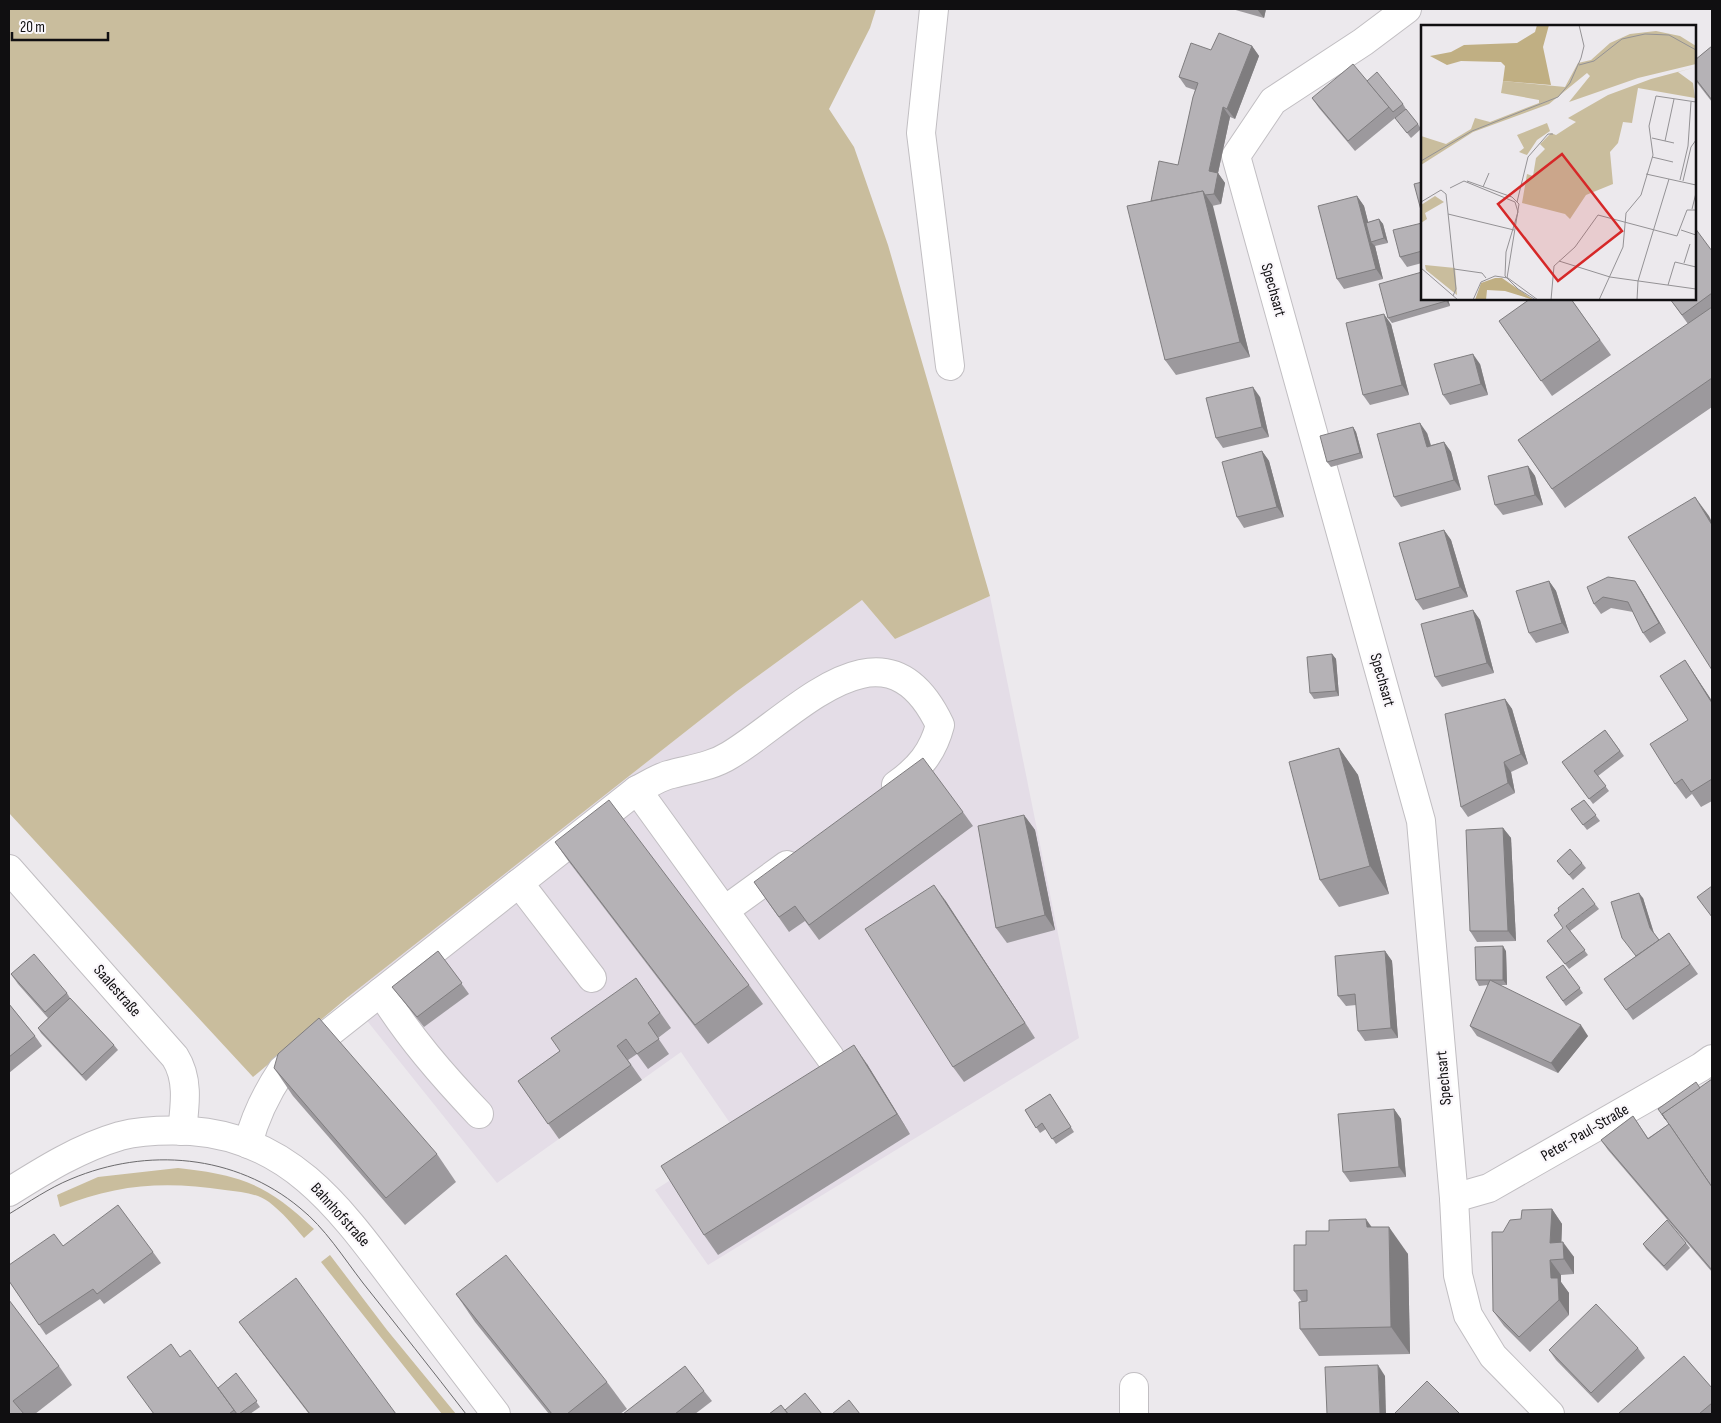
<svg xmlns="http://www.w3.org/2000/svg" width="1721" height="1423" font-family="'Sofia Sans Condensed',sans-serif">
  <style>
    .built { fill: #e4dde7 }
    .green { fill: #c9bd9d }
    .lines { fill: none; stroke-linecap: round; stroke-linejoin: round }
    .minor-casing { stroke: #c1bec2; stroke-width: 30 }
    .minor { stroke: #fff; stroke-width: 28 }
    .tram { stroke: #6b6a6c; stroke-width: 1 }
    .wall { fill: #9c999d }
    .shaded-wall { fill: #7f7d7f }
    .building { fill: #b5b2b6; stroke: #7f7d7f }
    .labels { text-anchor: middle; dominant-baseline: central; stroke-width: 4.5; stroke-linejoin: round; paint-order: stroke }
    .street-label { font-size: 16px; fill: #100f11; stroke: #faf7fb }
    .inset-road { fill: none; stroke: #949295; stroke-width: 1 }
    .view { fill: #d62828; fill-opacity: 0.15; stroke: #d62828; stroke-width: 2.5 }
    .inset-edge { fill: none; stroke: #100f11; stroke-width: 2.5 }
  </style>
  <rect width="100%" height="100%" fill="#ece9ed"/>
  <!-- built -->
  <path class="built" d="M990,596L1079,1038L708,1265L655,1190L739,1136L681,1052L497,1183L348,997L736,692L862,600L895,639Z"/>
  <!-- green -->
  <g class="green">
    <path d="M9,9H876L870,28L829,109L854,147L888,245L990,596L895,639L862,600L736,692L348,997L253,1077L9,813Z"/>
    <path d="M178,1168C241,1175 267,1184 314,1229L304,1238C294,1226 282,1212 269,1202C257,1193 241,1192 225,1190C165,1181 117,1184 60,1207L57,1195L98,1177Z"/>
    <path d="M330,1255L387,1330L456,1414H442L321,1262Z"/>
  </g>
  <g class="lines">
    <!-- minor casing -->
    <g class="minor-casing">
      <g id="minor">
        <path d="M934,9L921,133L950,366"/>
        <path d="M1407,9L1363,42L1273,101L1236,156L1421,821L1454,1198L1458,1275L1468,1315L1493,1356L1550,1414"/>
        <path d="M637,790L830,1057"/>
        <path d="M9,869L175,1057C189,1079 185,1105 182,1131"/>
        <path d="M519,883L592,978"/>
        <path d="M725,910L787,865"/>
        <path d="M381,992C409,1037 442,1075 479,1114"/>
        <path d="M248,1144C255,1116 266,1094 282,1070L637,790C647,785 658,778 668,775C689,769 711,767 730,755C796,715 885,609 940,725C933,752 919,769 896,785"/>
        <path d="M9,1192C44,1170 79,1148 120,1136C143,1130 167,1130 191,1131C293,1138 344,1214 400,1288C432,1330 464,1372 496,1414"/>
        <path d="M1454,1198L1489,1188L1701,1067L1712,1059"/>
        <path d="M1134,1414V1387"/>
      </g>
    </g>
    <!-- minor -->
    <use href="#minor" class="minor"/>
    <!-- tram -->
    <path class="tram" d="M9,1214C29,1202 49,1188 71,1179C147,1147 235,1154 300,1208C325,1228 343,1257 363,1283C398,1327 432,1370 466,1414"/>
  </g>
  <!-- wall -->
  <g class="wall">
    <path d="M1232,9H1266L1264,18Z"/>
    <path d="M1252,46L1259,56L1235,119L1230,117L1218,173L1225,183L1221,204L1212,206L1250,357L1176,375L1165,360L1151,201L1178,165L1195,90L1186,87L1179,77L1211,50Z"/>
    <path d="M1712,46V102L1695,80V60Z"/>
    <path d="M1367,81L1403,104L1406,109L1355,151L1319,108L1312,98Z"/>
    <path d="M1395,118L1418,124L1421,129L1411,138Z"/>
    <path d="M1357,196L1364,206L1368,222L1379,219L1383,224L1388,243L1375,246L1383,279L1344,289L1337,279Z"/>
    <path d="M1422,223V263L1407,267L1400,257Z"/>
    <path d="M1712,251V407L1565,508L1518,440L1688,324L1670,299Z"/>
    <path d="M1448,299L1450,306L1392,323L1388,318Z"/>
    <path d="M1571,299L1611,355L1552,396L1499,321Z"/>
    <path d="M1391,324L1409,395L1370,405L1363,395Z"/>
    <path d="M1480,364L1488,395L1450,405L1443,395Z"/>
    <path d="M1260,397L1269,437L1223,448L1216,438Z"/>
    <path d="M1353,427L1356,432L1363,458L1331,467L1327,462Z"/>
    <path d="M1427,433L1431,445L1444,442L1451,452L1461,490L1401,507L1394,497Z"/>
    <path d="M1262,451L1269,461L1284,517L1244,528L1237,517Z"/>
    <path d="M1528,466L1535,476L1543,505L1503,515L1495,505Z"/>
    <path d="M1444,530L1451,540L1468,597L1423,610L1416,600Z"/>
    <path d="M1608,577L1635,581L1642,592L1666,633L1650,643L1643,633L1633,612L1611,608L1601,614L1594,604Z"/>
    <path d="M1549,581L1556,591L1569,633L1536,643L1529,633Z"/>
    <path d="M1473,610L1480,620L1494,673L1442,687L1435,677Z"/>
    <path d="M1332,654L1336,659L1339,696L1314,699L1310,693Z"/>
    <path d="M1685,660L1712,701V801L1701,807L1692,794L1686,799L1675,784L1688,720Z"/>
    <path d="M1505,699L1512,709L1528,764L1511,772L1515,793L1468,817L1461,807Z"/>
    <path d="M1605,730L1624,756L1598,776L1609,791L1593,804L1562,762Z"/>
    <path d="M1339,748L1358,775L1389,894L1339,907L1320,880Z"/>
    <path d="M1584,800L1600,821L1587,830L1571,809Z"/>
    <path d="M963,812L973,826L819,940L805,921L789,932L754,882Z"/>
    <path d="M1024,815L1035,830L1055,930L1007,943L996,928Z"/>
    <path d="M1503,828L1511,838L1516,941L1477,942L1470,931Z"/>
    <path d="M555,842L749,985L763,1004L708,1044L569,862Z"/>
    <path d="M1557,861L1582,863L1586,868L1573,880Z"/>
    <path d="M1643,898L1654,933L1659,940L1669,933L1698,974L1633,1020L1604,979L1636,956Z"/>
    <path d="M945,900L1035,1038L964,1082L953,1067Z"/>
    <path d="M1595,904L1599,909L1570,931L1588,955L1569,969L1547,941Z"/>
    <path d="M438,951L469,994L424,1027L392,987Z"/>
    <path d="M1385,951L1392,961L1398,1038L1365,1041L1358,1031L1356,1005L1346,1006L1338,996Z"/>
    <path d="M1506,951L1507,985H1500L1588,1036L1558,1073L1477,1036L1470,1026L1488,985L1479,986L1476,980Z"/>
    <path d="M1563,965L1583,993L1566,1006L1546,977Z"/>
    <path d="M11,974L67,993L70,998L114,1045L118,1050L86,1081L41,1033L38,1028L48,1018L18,984Z"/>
    <path d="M636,978L671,1028L658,1038L669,1054L648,1069L637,1054L628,1060L642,1080L559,1139L518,1081L560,1051Z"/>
    <path d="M9,1004L35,1036L42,1046L9,1073Z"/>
    <path d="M867,1064L910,1134L718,1255L704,1235Z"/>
    <path d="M274,1068L437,1154L456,1182L405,1225L293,1096Z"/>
    <path d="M1712,1079V1272L1608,1150L1601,1140L1633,1116L1648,1138L1669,1124L1700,1088Z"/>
    <path d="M1050,1094L1074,1132L1056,1144L1046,1129L1040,1133L1025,1110Z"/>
    <path d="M1394,1109L1401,1119L1406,1177L1350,1182L1343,1172Z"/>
    <path d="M1552,1209L1562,1224L1561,1242L1574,1257V1274L1561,1275V1282L1569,1293V1315L1530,1352L1504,1326L1493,1311L1521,1219Z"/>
    <path d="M1372,1227L1408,1254L1410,1354L1319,1356L1300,1329L1302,1302L1294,1291L1306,1245L1329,1231Z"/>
    <path d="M1686,1243L1690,1248L1667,1271L1646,1249L1643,1244Z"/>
    <path d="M153,1252L161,1263L104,1304L100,1299L46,1335L9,1281Z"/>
    <path d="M456,1294L607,1382L627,1409L620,1414H549L475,1322Z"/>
    <path d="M9,1301L59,1366L72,1385L35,1414H9Z"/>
    <path d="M239,1322L396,1414H309L250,1337Z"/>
    <path d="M1638,1348L1645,1358L1598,1403L1556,1360L1549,1350Z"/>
    <path d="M180,1357L218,1388L236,1373L260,1407L250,1414H153Z"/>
    <path d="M1712,1388V1414H1618Z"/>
    <path d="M704,1391L712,1401L695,1414H623Z"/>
  </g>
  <!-- shaded-wall -->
  <g class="shaded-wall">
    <path d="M1257,9H1266L1264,18Z"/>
    <path d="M1252,46L1259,56L1235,119L1227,109Z"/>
    <path d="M1223,107L1230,117L1218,173L1225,183L1221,204L1214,194L1209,171Z"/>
    <path d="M1203,191L1213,206L1250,357L1240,342Z"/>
    <path d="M1357,196L1364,206L1373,241L1371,242L1375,246L1383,279L1376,269Z"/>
    <path d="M1379,219L1383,224L1388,243L1384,238Z"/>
    <path d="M1445,299H1448L1450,306L1446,301Z"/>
    <path d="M1384,314L1391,324L1409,395L1402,385Z"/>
    <path d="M1473,354L1480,364L1488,395L1481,384Z"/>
    <path d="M1253,387L1260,397L1269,437L1262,427Z"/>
    <path d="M1420,423L1427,433L1434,457L1427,447Z"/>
    <path d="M1353,427L1356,432L1363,458L1360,453Z"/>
    <path d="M1444,442L1451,452L1461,490L1454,480Z"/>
    <path d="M1262,451L1269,461L1284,517L1277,507Z"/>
    <path d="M1528,466L1535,476L1543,505L1535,495Z"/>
    <path d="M1695,497L1709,516L1712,522V525Z"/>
    <path d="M1444,530L1451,540L1468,597L1460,587Z"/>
    <path d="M1549,581L1556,591L1569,633L1562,623Z"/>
    <path d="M1635,581L1642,592L1666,633L1659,623Z"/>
    <path d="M1473,610L1480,620L1494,673L1487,663Z"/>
    <path d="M1332,654L1336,659L1339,696L1336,691Z"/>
    <path d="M1685,660L1712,701V703Z"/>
    <path d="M1505,699L1512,709L1528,764L1521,754Z"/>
    <path d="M1339,748L1358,775L1389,894L1370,866Z"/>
    <path d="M1504,762L1511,772L1515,793L1508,783Z"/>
    <path d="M1024,815L1035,830L1055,930L1045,915Z"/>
    <path d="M1503,828L1511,838L1516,941L1508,931Z"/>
    <path d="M934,885L945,900L1035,1038L1025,1023Z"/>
    <path d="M1639,893L1643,898L1654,934L1650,928Z"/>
    <path d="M1503,946L1506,951L1507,985L1503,980Z"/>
    <path d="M1385,951L1392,961L1398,1038L1391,1028Z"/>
    <path d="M1581,1025L1588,1036L1558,1073L1551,1063Z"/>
    <path d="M854,1045L867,1064L910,1134L897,1114Z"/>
    <path d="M1394,1109L1401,1119L1406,1177L1399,1167Z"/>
    <path d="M1552,1209L1562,1224L1561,1258L1550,1243Z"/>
    <path d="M1366,1219L1385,1246L1367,1227Z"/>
    <path d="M1389,1227L1408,1254L1410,1354L1391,1327Z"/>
    <path d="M1563,1242L1574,1257V1274L1564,1259Z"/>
    <path d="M1550,1260L1561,1275V1282L1569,1293V1315L1559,1300L1551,1278Z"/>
    <path d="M1378,1365L1385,1376L1386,1414H1380Z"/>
  </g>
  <!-- building -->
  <g class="building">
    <path d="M1219,33L1252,46L1227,109L1223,107L1209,171L1218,173L1214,194L1205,195L1203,191L1151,201L1159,161L1178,165L1193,97L1198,83L1179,77L1191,43L1211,50Z"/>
    <path d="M1712,46V100L1695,78V60Z"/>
    <path d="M1353,64L1389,107L1348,141L1312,98Z"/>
    <path d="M1377,72L1403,104L1393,112L1367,81Z"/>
    <path d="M1406,109L1418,124L1407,133L1395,118Z"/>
    <path d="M1422,182V214L1414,184Z"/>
    <path d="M1203,191L1240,342L1165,360L1127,206Z"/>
    <path d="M1357,196L1376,269L1337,279L1318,206Z"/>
    <path d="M1379,219L1384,238L1371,242L1366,223Z"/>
    <path d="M1422,223V251L1400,257L1393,230Z"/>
    <path d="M1695,228L1712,251V293L1682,315L1670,299H1695Z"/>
    <path d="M1422,272V299H1445L1446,301L1388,318L1379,284Z"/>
    <path d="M1530,299H1571L1600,340L1541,381L1499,321Z"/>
    <path d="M1712,307V378L1552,489L1518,440Z"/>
    <path d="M1384,314L1402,385L1363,395L1346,323Z"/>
    <path d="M1473,354L1481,384L1443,395L1434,364Z"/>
    <path d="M1253,387L1262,427L1216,438L1206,398Z"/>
    <path d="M1420,423L1427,447L1444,442L1454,480L1394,497L1377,434Z"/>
    <path d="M1353,427L1360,453L1327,462L1320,436Z"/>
    <path d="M1262,451L1277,507L1237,517L1222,462Z"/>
    <path d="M1528,466L1535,495L1495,505L1488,476Z"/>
    <path d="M1695,497L1712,525V670L1628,537Z"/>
    <path d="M1444,530L1460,587L1416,600L1399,543Z"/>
    <path d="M1608,577L1635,581L1659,623L1643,633L1628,602L1603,597L1594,604L1587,587Z"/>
    <path d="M1549,581L1562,623L1529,633L1516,591Z"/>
    <path d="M1473,610L1487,663L1435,677L1421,624Z"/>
    <path d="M1332,654L1336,691L1310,693L1307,657Z"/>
    <path d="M1685,660L1712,703V779L1691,792L1682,779L1675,784L1650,744L1688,720L1660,676Z"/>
    <path d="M1505,699L1521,754L1504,762L1508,783L1461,807L1445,714Z"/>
    <path d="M1605,730L1620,751L1594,771L1606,786L1589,799L1562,762Z"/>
    <path d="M1339,748L1370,866L1320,880L1289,762Z"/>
    <path d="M923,758L963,812L809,925L795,906L779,917L754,882Z"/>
    <path d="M609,800L749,985L695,1025L555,842Z"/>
    <path d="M1584,800L1596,815L1583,825L1571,809Z"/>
    <path d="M1024,815L1045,915L996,928L978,826Z"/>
    <path d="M1503,828L1508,931H1470L1466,830Z"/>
    <path d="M1570,849L1582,863L1569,875L1557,861Z"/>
    <path d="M934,885L1025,1023L953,1067L865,929Z"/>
    <path d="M1712,886V917L1697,897Z"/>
    <path d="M1583,888L1595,904L1566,926L1585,950L1565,964L1547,941L1563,928L1554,915L1559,911L1558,908Z"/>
    <path d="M1639,893L1650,928L1659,940L1636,956L1622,938L1611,902Z"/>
    <path d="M1669,933L1690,964L1626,1010L1604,979Z"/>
    <path d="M1503,946V980H1476L1475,947Z"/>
    <path d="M438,951L462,983L417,1017L392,987Z"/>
    <path d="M1385,951L1391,1028L1358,1031L1355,994L1338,996L1335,956Z"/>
    <path d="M34,954L67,993L45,1012L11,974Z"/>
    <path d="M1563,965L1580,988L1563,1001L1546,977Z"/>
    <path d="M636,978L660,1013L648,1023L659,1039L637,1054L626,1039L617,1046L631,1065L548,1124L518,1081L560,1051L551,1038Z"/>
    <path d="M1490,980L1581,1025L1551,1063L1470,1026Z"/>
    <path d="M70,998L114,1045L82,1075L38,1028Z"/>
    <path d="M9,1004L35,1036L9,1057Z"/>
    <path d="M319,1018L437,1154L386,1198L274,1068L278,1054Z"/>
    <path d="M854,1045L897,1114L704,1235L661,1166Z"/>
    <path d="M1712,1079V1187L1662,1114Z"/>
    <path d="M1696,1082L1700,1088L1662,1114L1666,1120L1658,1109Z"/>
    <path d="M1050,1094L1071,1127L1052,1139L1042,1123L1036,1128L1025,1110Z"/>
    <path d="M1394,1109L1399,1167L1343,1172L1338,1114Z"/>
    <path d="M1633,1116L1648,1139L1669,1124L1712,1187V1270L1601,1140Z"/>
    <path d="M118,1205L153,1252L97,1294L93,1289L39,1325L9,1281V1265L54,1234L63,1246Z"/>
    <path d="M1552,1209L1550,1243L1563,1242L1564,1259L1550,1260L1551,1278H1558L1559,1300L1519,1337L1493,1311L1492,1232H1503L1510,1220L1521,1219L1522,1210Z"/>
    <path d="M1366,1219L1367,1227H1389L1391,1327L1300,1329L1299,1302L1307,1301V1290L1294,1291V1245H1306V1231H1329V1220Z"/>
    <path d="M1667,1220L1686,1243L1664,1266L1643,1244Z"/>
    <path d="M506,1255L607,1382L567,1414H552L456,1294Z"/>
    <path d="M296,1278L396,1414H310L239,1322Z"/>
    <path d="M9,1300L59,1366L13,1401L24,1414H9Z"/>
    <path d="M1596,1304L1638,1348L1591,1393L1549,1350Z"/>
    <path d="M171,1344L180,1357L190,1350L234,1410L229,1414H154L127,1377Z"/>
    <path d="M1684,1356L1712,1388V1403L1699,1414H1618Z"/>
    <path d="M1378,1365L1380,1414H1327L1325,1367Z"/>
    <path d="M685,1366L704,1391L675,1414H623Z"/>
    <path d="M236,1373L257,1401L239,1414H237L218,1388Z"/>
    <path d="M1427,1381L1460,1414H1394Z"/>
    <path d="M805,1393L822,1414H788L785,1410Z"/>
    <path d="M849,1400L860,1414H832Z"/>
    <path d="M781,1405L788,1414H769Z"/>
  </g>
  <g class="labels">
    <!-- street labels -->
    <g class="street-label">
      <text transform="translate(1273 290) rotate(74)">Spechsart</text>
      <text transform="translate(1382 680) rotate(74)">Spechsart</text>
      <text transform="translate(117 991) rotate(49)">Saalestraße</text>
      <text transform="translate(1444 1078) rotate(-95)">Spechsart</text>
      <text transform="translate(1585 1133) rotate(-30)">Peter-Paul-Straße</text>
      <text transform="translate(340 1215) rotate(48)">Bahnhofstraße</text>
    </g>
  </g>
  <!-- overview -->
  <g transform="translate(1421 25)">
    <rect width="275" height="275" fill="#ece9ed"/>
    <path d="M235,6L259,11L275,21V39L217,53L148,77L169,51L166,48L128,79L52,107L0,140V111L25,119L50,104L54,93L69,97L118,78V75L80,68L82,56L144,62L157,38L170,35L189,18L209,9ZM275,42L257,47L272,58L274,73L217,63L211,98L202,97L197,118L189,127L192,159L165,170L149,194L144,189L101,178L106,149L112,151L115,133L124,124L119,119L130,108L135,110L155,97L147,93L187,70L230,54ZM126,98L129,106L116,115L106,130L98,127L103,123L96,110ZM14,171L23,177L4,188L6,194L0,198V180ZM4,240L34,243L36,270L5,245Z" fill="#c9bd9d"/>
    <path d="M116,0H128L122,22L130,60L82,56L84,41L80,37L40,36L26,40L9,31L30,27L43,20L96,18L114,7ZM74,253H81L113,275L84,266L66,265L65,275H54L60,258Z" fill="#c0af83"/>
    <path class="inset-road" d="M158,40L173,36L201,14L224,9L248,10L275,25M231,113L253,118M244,116L253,74M231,132L252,137M0,136L51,106L137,72L149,58L160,33L163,21L158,0M225,149L275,160M259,155L267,121L270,77M46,156L91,172L98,179L86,253M262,156L270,122L275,115M62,162L68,148M29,163L43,156L94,177L97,187L85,227L84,251L97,264L115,275M0,177L20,165L25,169L35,264L32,271M96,177L107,132L127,109H132M271,184L275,168M27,189L93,205M260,205L275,210M138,236L189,252L275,264M263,238L269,219M0,243L37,275M33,244L61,248L65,253M247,260L254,237L275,242M52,275L60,257L74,251L87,253L117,275M130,275L133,241L154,222L177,190L256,211L266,185H275M178,275L202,222L205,188L220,170L232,130L228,101L235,71L275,77M216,275L217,256L248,154"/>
    <path class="view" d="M141,129L201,206L137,256L77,179Z"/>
    <rect width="275" height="275" class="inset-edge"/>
  </g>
  <!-- border -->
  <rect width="1721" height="1423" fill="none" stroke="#100f11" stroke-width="20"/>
  <!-- scale -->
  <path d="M12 32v8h96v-8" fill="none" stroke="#100f11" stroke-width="2.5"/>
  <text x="20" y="32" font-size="15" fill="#100f11" stroke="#faf7fb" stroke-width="4" paint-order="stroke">20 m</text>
</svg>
